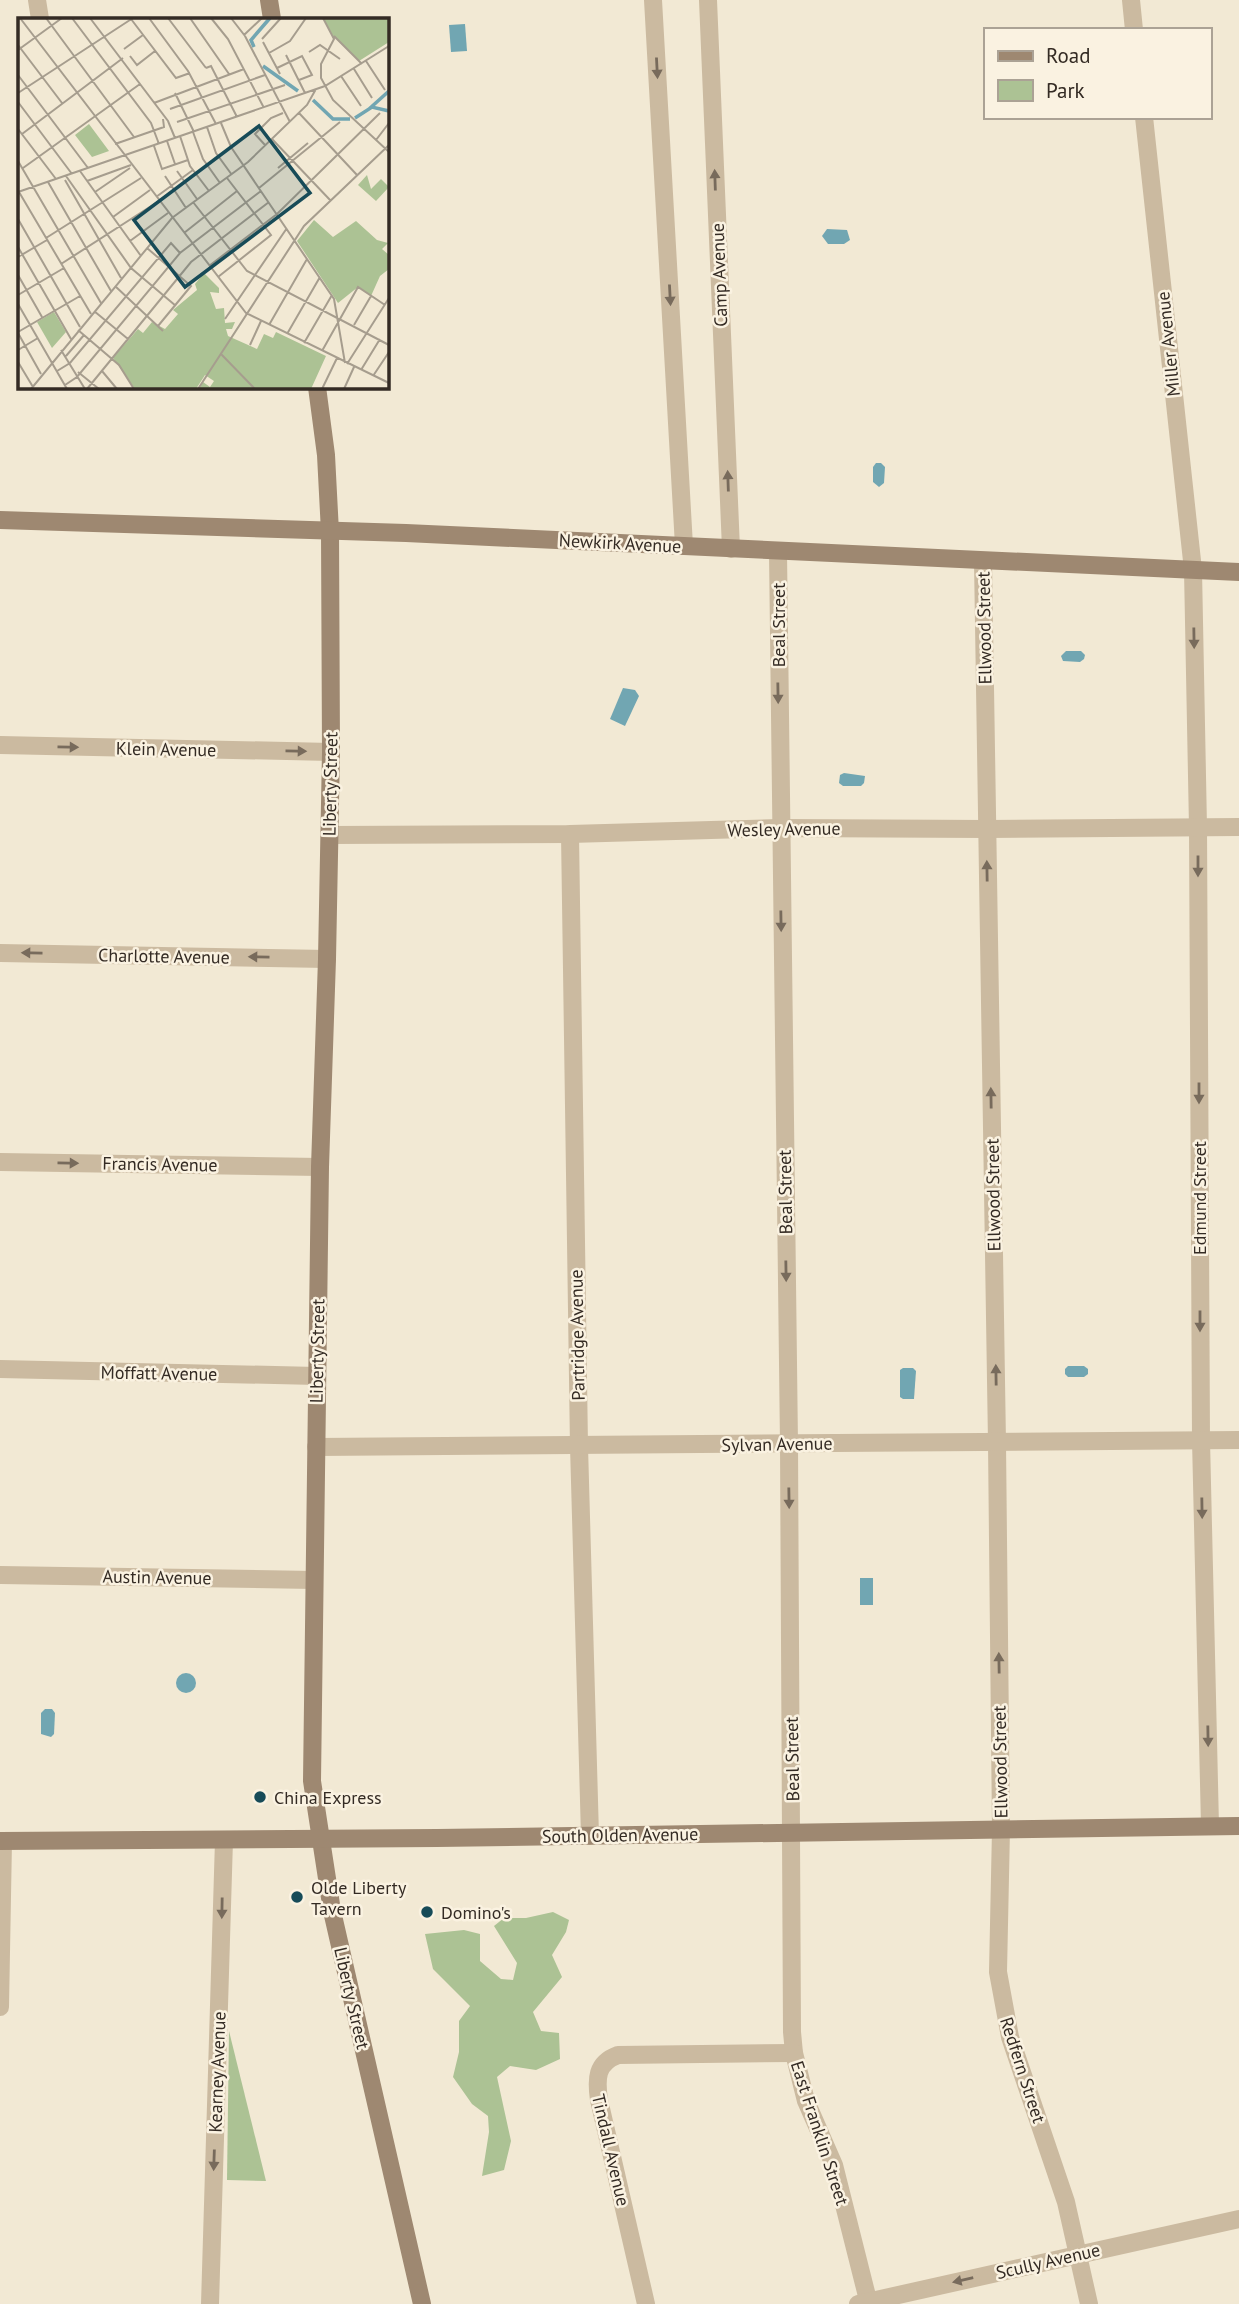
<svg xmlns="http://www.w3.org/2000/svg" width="1239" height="2304" font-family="'PT Sans',sans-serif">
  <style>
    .green { fill: #acc294 }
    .water { fill: #71a6b2 }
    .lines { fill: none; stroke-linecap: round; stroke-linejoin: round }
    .street { stroke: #cbbaa0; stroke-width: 18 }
    .secondary { stroke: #9e8871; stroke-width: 18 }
    .oneway { fill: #786b5c }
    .poi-dot { fill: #174b58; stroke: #faf2e1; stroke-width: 2.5 }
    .labels { text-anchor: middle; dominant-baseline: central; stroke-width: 5; stroke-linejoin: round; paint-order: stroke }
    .street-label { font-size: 18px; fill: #342b24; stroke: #faf2e1 }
    .poi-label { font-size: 18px; fill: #342b24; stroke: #faf2e1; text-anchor: start }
    .inset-river { fill: none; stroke: #71a6b2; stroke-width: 3.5 }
    .inset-road { fill: none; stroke: #a69d8e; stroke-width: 2 }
    .view { fill: #174b58; fill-opacity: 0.15; stroke: #174b58; stroke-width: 3.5 }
    .inset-edge { fill: none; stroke: #342b24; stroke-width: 3.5 }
  </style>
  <rect width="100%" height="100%" fill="#f2e9d4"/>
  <!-- green -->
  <g class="green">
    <path d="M553,1912L569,1920L566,1932L552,1955L562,1977L533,2012L541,2031L559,2033L560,2059L536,2070L510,2066L497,2077L511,2141L504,2170L482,2176L489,2132L488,2116L472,2104L453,2077L459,2052V2021L470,2006L433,1969L425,1934L464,1930L480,1934V1961L501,1979L513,1980L517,1963L494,1926L504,1918H526Z"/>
    <path d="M229,2031L266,2181L227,2180Z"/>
  </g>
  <!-- water -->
  <g class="water">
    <path d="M465,24L467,51L451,52L449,25Z"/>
    <path d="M827,229L847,230L850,240L844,244H828L822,236Z"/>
    <path d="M876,463H881L885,467L884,483L879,487L873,482V467Z"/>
    <path d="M1066,651H1081L1085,655L1084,659L1080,662L1063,661L1061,656Z"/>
    <path d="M623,688L635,690L639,696L625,726L610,719Z"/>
    <path d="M844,773L865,776L864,783L861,786H843L839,783L840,775Z"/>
    <path d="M1068,1366H1084L1088,1369V1374L1084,1377H1068L1065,1374V1369Z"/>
    <path d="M903,1368H913L916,1371L914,1399H903L900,1397V1370Z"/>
    <rect x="860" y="1578" width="13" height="27"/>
    <circle cx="186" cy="1683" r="10"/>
    <path d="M45,1709H52L55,1713L54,1734L51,1737L41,1734V1713Z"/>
  </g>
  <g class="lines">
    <!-- street -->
    <g class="street">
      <path d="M37,0L40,19"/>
      <path d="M653,0L684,546"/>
      <path d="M708,0L731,549"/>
      <path d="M1131,0L1134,30"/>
      <path d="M1144,117L1193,570L1198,827L1201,1440L1210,1826"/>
      <path d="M778,552L789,1444L792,2032L794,2053L806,2101L834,2165L869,2304"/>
      <path d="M983,561L997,1443L1001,1829L998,1972L1010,2037L1066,2202L1089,2304"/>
      <path d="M0,745L331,752"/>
      <path d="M570,834L579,1446L590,1836"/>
      <path d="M330,835L570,834L780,828L987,829L1239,827"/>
      <path d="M0,953L327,959"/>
      <path d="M0,1162L320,1167"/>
      <path d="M0,1369L317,1376"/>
      <path d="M316,1447L1239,1440"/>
      <path d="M0,1575L314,1580"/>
      <path d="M0,2007L3,1841"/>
      <path d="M210,2304L224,1840"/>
      <path d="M646,2304L599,2100C596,2079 596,2063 618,2055L794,2053"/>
      <path d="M858,2304L1239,2219"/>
    </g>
    <!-- secondary -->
    <g class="secondary">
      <path d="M269,0L272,19"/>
      <path d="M317,387L326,455L330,532L331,752L327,959L320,1167L312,1781L332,1911L422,2304"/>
      <path d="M0,520L406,533L1239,572"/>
      <path d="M0,1841L437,1838L1239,1826"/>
    </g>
  </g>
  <!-- one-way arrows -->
  <defs><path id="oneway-solid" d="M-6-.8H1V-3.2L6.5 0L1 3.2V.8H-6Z" transform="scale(1.75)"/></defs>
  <g class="oneway">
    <use href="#oneway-solid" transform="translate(657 68) rotate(87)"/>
    <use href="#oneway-solid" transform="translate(715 180) rotate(-92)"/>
    <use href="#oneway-solid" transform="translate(670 295) rotate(87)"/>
    <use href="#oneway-solid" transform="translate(728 481) rotate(-92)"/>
    <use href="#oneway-solid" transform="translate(1194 638) rotate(89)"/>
    <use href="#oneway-solid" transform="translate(778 693) rotate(89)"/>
    <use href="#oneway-solid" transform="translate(68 747) rotate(1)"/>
    <use href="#oneway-solid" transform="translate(296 751) rotate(1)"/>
    <use href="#oneway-solid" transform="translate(1198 866) rotate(90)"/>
    <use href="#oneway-solid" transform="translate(987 871) rotate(-91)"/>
    <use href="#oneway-solid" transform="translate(781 921) rotate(89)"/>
    <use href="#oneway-solid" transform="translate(32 953) rotate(-179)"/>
    <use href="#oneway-solid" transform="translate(259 957) rotate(-179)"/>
    <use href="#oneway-solid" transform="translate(1199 1093) rotate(90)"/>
    <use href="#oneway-solid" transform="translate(991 1098) rotate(-91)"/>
    <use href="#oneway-solid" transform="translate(68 1163) rotate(1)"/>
    <use href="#oneway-solid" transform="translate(786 1271) rotate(89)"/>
    <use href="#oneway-solid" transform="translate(1200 1321) rotate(90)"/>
    <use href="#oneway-solid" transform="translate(996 1375) rotate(-91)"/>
    <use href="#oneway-solid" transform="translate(789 1498) rotate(89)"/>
    <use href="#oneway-solid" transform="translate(1202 1508) rotate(89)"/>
    <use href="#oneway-solid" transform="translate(999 1663) rotate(-91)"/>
    <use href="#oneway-solid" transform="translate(1208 1736) rotate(89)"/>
    <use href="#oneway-solid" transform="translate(222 1908) rotate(91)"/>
    <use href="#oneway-solid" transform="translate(214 2160) rotate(92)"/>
    <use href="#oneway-solid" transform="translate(963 2280) rotate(167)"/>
  </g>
  <!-- markers -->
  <g class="poi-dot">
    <circle cx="260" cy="1797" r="7"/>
    <circle cx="297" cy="1897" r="7"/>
    <circle cx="427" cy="1912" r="7"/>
  </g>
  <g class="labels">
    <!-- street labels -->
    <g class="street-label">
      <text transform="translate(719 275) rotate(-92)">Camp Avenue</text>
      <text transform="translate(1168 344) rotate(-96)">Miller Avenue</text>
      <text transform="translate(620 543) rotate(3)">Newkirk Avenue</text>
      <text transform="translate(778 625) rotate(-90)">Beal Street</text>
      <text transform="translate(984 628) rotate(-91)">Ellwood Street</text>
      <text transform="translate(166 749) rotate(1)">Klein Avenue</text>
      <text transform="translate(330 784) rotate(-89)">Liberty Street</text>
      <text transform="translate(784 829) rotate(-1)">Wesley Avenue</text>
      <text transform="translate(164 956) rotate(1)">Charlotte Avenue</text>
      <text transform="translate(160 1164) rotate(1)">Francis Avenue</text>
      <text transform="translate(785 1192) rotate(-91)">Beal Street</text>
      <text transform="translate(993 1195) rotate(-91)">Ellwood Street</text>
      <text transform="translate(1199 1198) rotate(-90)">Edmund Street</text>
      <text transform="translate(577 1335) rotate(-91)">Partridge Avenue</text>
      <text transform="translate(317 1351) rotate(-89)">Liberty Street</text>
      <text transform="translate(159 1373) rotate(1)">Moffatt Avenue</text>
      <text transform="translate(777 1444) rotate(-1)">Sylvan Avenue</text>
      <text transform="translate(157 1577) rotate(1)">Austin Avenue</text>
      <text transform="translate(792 1759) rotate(-91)">Beal Street</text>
      <text transform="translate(1000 1762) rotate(-91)">Ellwood Street</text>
      <text transform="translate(620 1835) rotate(-1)">South Olden Avenue</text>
      <text transform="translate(352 1998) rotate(77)">Liberty Street</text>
      <text transform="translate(1023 2070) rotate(72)">Redfern Street</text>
      <text transform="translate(217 2072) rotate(-88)">Kearney Avenue</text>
      <text transform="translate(820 2133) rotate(72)">East Franklin Street</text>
      <text transform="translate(611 2150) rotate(77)">Tindall Avenue</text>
      <text transform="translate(1048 2261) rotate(-13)">Scully Avenue</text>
    </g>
    <!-- poi labels -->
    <g class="poi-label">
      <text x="274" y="1797">China Express</text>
      <text x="311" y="1887">Olde Liberty<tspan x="311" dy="21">Tavern</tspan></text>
      <text x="441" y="1912">Domino's</text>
    </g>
  </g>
  <!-- overview -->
  <g transform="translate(18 18)">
    <rect width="371" height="371" fill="#f2e9d4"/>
    <path d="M305,0H371V24L341,43L315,18ZM71,106L91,133L74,139L57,117ZM349,157L353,171L363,161L371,169L358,183L340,167ZM296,202L315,219L338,203L359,222L370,225L364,231L371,237V251L362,258L353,278L340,269L320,285L279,223ZM186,255L201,270V275L192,274L198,291L206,290L207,305L217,304L214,311H208L210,318L239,331L246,316L255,320L258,314L308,338L293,371H181L185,364L192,369L196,363L187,357L178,371H117L95,340L120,311L125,315L134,304L147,311L160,296L155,292L179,272L177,266ZM36,294L48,314L34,330L19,304Z" fill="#acc294"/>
    <path class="inset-river" d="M236,29L233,22L252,0M245,48L280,73M295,82L315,101H332M351,91L371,73M337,100L354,89L371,93"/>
    <path class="inset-road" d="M2,0L228,295L371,365M28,0L116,119M54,0L133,105L141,126M72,0L150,103L157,120M131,0L170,53L198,106M150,0L188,50M172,0L211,56M193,0L210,21L246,90M213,0L227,18L272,104M305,0L316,21L303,46V60L315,82L371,134M113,1L158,60L172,55M226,17L244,0M316,18L344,46M244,21L263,0M245,24L262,56M0,27L44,85M106,31L125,17M0,32L44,0M291,34L302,27L322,41M251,35L272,23L288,0M268,37L287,75M112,38L119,47L137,33M348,43L367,72M188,50L193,48L219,99M259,50L284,38L294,57L281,62M336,51L354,80M0,57L70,150M323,58L343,88M0,75L115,0M157,75L176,114M0,84L54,156M136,85L226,51M152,91L247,57M281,95L339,157M159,104L267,67M203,105L213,129L316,281L327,345M189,109L198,135L214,157M0,111L38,161M175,114L185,141L202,165M4,116L105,40M162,118L172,148L191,173M254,121L313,183M358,122L371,105M149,123L157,146M97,126L146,109L145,101M247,127L237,116L253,100L265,95M136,128L144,151L170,142M0,143L83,285M5,150L122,66M260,150L290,125M62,153L123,238M159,153L179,181M48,158L113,250L158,288M147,158L168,190M47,162L103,260M69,163L113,147M30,164L93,273M241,170L322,104M0,174L307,68L371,28M1,174L73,296M77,174L112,150M138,179L175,152M175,184L229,253L371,327M95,199L132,172M0,201L62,309M166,215L219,173M28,220L123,160M112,223L150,195M0,229L53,321M129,230L173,268L140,308M0,239L29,222M43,246L141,183M191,248L259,196L362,95M0,257L24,299M200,259L253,217L209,160M97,268L145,313M0,277L46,250M0,286L49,371M76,293L110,321M207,301L269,210M251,307L289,241M336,307L353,278M60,312L101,347L116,371M0,314L62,278M0,315L23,356M269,316L302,259M286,325L314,277M232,327L243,303M0,332L20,320M43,332L67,371M304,333L340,269L367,287M203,336L237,371M48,338L66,317M0,344L15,369M329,346L371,280M343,352L362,321M39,353L52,345L153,225L162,235M84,353L99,371M60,354L81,371M355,358L371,334M47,367L59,359L162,235L243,173M13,371L154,200L230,144L289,87L298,71M69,371L173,244L251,184M180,371L286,208L371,127M304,371L319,340M326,371L336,349"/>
    <path class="view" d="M241,108L292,175L167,269L116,202Z"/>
    <rect width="371" height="371" class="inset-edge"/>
  </g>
  <!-- legend -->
  <rect x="984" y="28" width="228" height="91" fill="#faf2e1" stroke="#aba295" stroke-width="2"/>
  <rect x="998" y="51" width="35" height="10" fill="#9e8871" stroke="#aba295" stroke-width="2"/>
  <text x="1046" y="63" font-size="21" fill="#342b24">Road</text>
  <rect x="998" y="80" width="35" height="21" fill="#acc294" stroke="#aba295" stroke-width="2"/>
  <text x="1046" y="98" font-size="21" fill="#342b24">Park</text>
</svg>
